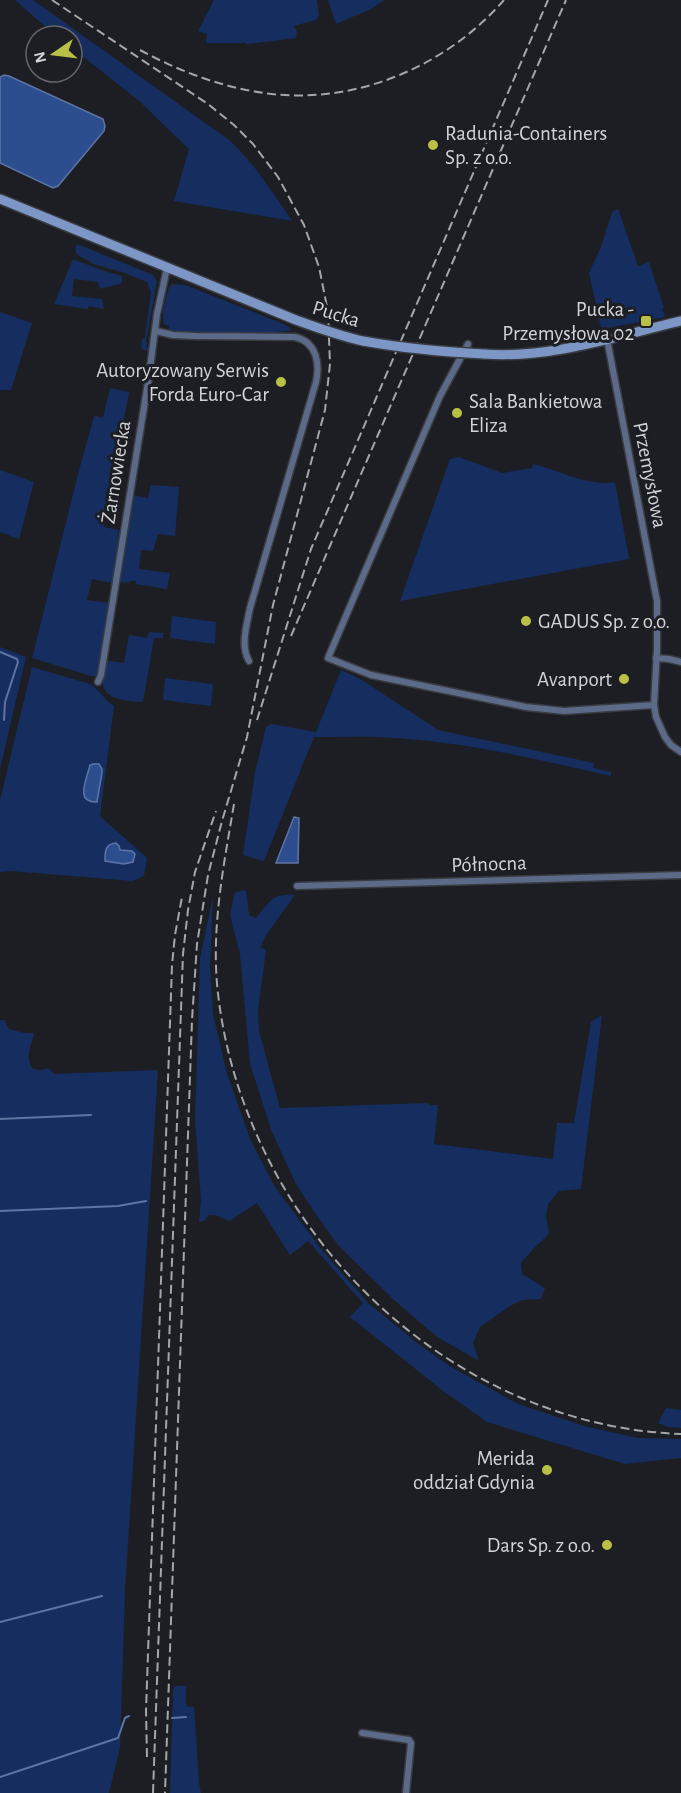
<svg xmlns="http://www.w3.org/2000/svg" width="681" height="1793" font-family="'Alegreya Sans',sans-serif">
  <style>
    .green { fill: #152e5f }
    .water { fill: #2c4d8e; stroke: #5e75a4; stroke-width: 1.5 }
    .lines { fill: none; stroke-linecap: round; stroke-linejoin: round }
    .stream { stroke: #5e75a4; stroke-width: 2 }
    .street-casing { stroke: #393b40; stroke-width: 9 }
    .secondary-casing { stroke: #393b40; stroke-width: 12 }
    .street { stroke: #5a6a88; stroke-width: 6 }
    .secondary { stroke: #7c96c6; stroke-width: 9 }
    .rail { stroke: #a5a6a9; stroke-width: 2; stroke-dasharray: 9 4.5; stroke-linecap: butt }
    .secondary-bridge-casing { stroke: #393b40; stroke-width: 12; stroke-linecap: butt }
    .secondary-bridge { stroke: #7c96c6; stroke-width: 9 }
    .poi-dot { fill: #b9c046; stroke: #1c1e23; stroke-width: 2 }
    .labels { text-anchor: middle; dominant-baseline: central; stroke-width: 6; stroke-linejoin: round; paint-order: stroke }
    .poi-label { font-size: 21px; fill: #d2d3d6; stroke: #1c1e23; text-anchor: end }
    .street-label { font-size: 21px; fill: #d2d3d6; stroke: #1c1e23 }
  </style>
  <rect width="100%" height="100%" fill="#1c1e23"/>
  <!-- green -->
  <g class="green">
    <path d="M15,0H33L229,140C255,164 273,193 292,221L174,201L189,149L138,100L72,48V36H56Z"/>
    <path d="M214,0H317L319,16L316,20L294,26L297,31L296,38L247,44L244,42L243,43H206L207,34L198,31Z"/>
    <path d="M328,0H384L371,9L336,24Z"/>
    <path d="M618,209L638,266L649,262L664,308L662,309L665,317L607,328H601L589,273L601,247L612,212Z"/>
    <path d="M77,244L153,275L157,281L146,341L148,350H144L141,347L142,339L145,338L151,292L147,282L125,273L93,264C87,257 70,258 77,244Z"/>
    <path d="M73,259L101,270L122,276V283L100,289L98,282L74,279L72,296L102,299L104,309L89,306L88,309L54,304Z"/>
    <path d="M172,284L185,285L281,323L289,327L291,331L244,334L189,332L169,330V326L164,324C161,311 166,299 169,287Z"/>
    <path d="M0,312L32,323L11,390H0Z"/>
    <path d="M110,388L129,392L104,527L119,530L113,583L92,579L87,600L110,603L100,666L97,676H91L32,658L78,474L95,413V416L103,418Z"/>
    <path d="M459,457L502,473L532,468L533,464C560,470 587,487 615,482L629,559L400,601L450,459Z"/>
    <path d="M0,470L34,482L19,539L0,532Z"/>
    <path d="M151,485L179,487L175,536L158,534L153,551L141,550L139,569L170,573L167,589L136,584V581H129V583L117,581L132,495L148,498Z"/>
    <path d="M172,616L216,622L215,644L170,638Z"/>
    <path d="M149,632L163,633V638H154L143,702C127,701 103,701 102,679C102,673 104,665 105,660L124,663L129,635L147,638Z"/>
    <path d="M0,647L26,657L0,769Z"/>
    <path d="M32,667L90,684C100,690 104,700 114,706L100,816L147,858L144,876L132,881L11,871L0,872V800Z"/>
    <path d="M341,670L362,680L438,730L594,763L593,768L611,772V776C541,760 470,743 397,738C370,736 342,737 314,737L264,861L243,855L255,772L266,727L271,724L316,732Z"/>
    <path d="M165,678L213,684L211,706L163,700Z"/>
    <path d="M246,890L249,915L256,918C270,902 271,893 295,895L266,935L260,947L266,950L258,1010L259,1031L280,1108L428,1103L430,1105H438L434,1144L553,1159L557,1123H574L591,1022L602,1015L581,1189L559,1191L548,1204L546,1216L549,1234L536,1246L521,1263L522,1274L545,1288L541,1299L522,1300L510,1306L480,1327L473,1343L479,1361L436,1336L394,1300L338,1245L315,1213L296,1184L272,1132L250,1064L240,954L230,915L235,892Z"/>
    <path d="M213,896L210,967L213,1014L227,1074L251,1141L275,1187L321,1249L368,1303L416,1342L451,1367L518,1404L584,1426L638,1438L681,1439V1458L625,1464L487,1422L442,1390L350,1317L363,1303L308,1241L290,1255L257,1203L229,1221L215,1215H209L204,1221L199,1222L201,1200L195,1120L200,959Z"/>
    <path d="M0,1020H4L9,1029L24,1033H34C32,1045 24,1057 33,1069L41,1070L48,1068L54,1074L158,1070L125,1590L120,1747L109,1793H0Z"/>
    <path d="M666,1408L681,1410V1428L667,1427L658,1423Z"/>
    <path d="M177,1686H186V1706L194,1707L199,1783L201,1793H170L173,1692L174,1687Z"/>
  </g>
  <!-- water -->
  <g class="water">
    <path d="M4,75L9,76L103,119L105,126L104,131L58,186L53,188L0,163V77Z"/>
    <path d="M93,764H99L102,769V773L97,802C74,803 87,779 90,765Z"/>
    <path d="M294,817L299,818L298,863H276Z"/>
    <path d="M116,843L119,846L120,850L132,851L135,854L133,862L124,864L105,861C105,851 105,844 116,843Z"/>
  </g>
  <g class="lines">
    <!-- stream -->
    <g class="stream">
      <path d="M0,652L17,659L18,662L5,702L4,720"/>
      <path d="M0,1119L91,1115"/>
      <path d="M0,1211L118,1206L146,1201"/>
      <path d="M0,1622L102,1596"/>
      <path d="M172,1718L186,1717"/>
      <path d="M0,1777L118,1738L125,1718L129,1716"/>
    </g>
    <!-- street casing -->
    <g class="street-casing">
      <g id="street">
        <path d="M156,331L173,335L196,336L295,337C317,342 320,364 316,382L250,608C247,624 240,646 249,661"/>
        <path d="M607,339L657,601V649L654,705L656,717L665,737L671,745L681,752"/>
        <path d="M468,344L440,396L425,431L328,658L371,675L526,707L564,711L654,705"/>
        <path d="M656,658L669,659L681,662"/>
        <path d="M98,682L101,675L149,376L157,314L167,268"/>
        <path d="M297,886L681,875"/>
        <path d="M362,1733L409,1740L411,1743L406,1793"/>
      </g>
    </g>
    <!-- secondary casing -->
    <g class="secondary-casing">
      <g id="secondary">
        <path d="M0,199L296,320"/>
        <path d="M484,354C551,359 617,336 681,321"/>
      </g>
    </g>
    <!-- street -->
    <use href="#street" class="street"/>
    <!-- secondary -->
    <use href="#secondary" class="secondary"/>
    <!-- rail -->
    <g class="rail">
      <path d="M52,0L208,104L234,125L253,144L278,177L304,225L319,267L328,312L330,364L325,410L273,605L247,737L222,821L208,875L197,944L192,1020L165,1793"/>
      <path d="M140,50C175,69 213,84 252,91C345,109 442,71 504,0"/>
      <path d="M291,636L566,0"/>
      <path d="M257,720L311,549L548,0"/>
      <path d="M234,804C224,864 212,922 217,984C239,1220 441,1425 681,1434"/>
      <path d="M147,1757L146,1711L172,965L175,935L182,897"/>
      <path d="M153,1793L183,954L188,910L195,872L216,811"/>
    </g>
    <!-- secondary-bridge casing -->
    <g class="secondary-bridge-casing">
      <path id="secondary-bridge" d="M296,320C318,328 340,336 363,341C402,348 444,352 484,354"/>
    </g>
    <!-- secondary-bridge -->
    <use href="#secondary-bridge" class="secondary-bridge"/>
  </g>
  <!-- markers -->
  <g class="poi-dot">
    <circle cx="433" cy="145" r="6"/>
    <rect x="640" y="315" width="12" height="12" rx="3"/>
    <circle cx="281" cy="382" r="6"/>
    <circle cx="457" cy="413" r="6"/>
    <circle cx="526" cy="621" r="6"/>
    <circle cx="624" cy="679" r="6"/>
    <circle cx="547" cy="1470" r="6"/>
    <circle cx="607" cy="1545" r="6"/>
  </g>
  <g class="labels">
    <!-- poi labels -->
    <g class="poi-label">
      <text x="445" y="133" text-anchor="start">Radunia-Containers<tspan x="445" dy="24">Sp. z o.o.</tspan></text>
      <text x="634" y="309">Pucka -<tspan x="634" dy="24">Przemysłowa 02</tspan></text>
      <text x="269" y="370">Autoryzowany Serwis<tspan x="269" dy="24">Forda Euro-Car</tspan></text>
      <text x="469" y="401" text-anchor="start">Sala Bankietowa<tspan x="469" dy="24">Eliza</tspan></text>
      <text x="538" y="621" text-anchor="start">GADUS Sp. z o.o.</text>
      <text x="612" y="679">Avanport</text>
      <text x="535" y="1458">Merida<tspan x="535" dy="24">oddział Gdynia</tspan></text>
      <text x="595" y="1545">Dars Sp. z o.o.</text>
    </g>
    <!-- street labels -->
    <g class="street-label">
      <text transform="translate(336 314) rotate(17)">Pucka</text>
      <text transform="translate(116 472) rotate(-81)">Żarnowiecka</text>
      <text transform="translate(650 475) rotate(79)">Przemysłowa</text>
      <text transform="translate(489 864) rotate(-2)">Północna</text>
    </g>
  </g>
  <!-- north arrow -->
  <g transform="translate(54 54) rotate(256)"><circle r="28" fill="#1c1e23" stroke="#65666b" stroke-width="1.5"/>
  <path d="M0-4.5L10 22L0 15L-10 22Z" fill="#b9c046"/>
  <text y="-9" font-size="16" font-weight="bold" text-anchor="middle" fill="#d2d3d6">N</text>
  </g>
</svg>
